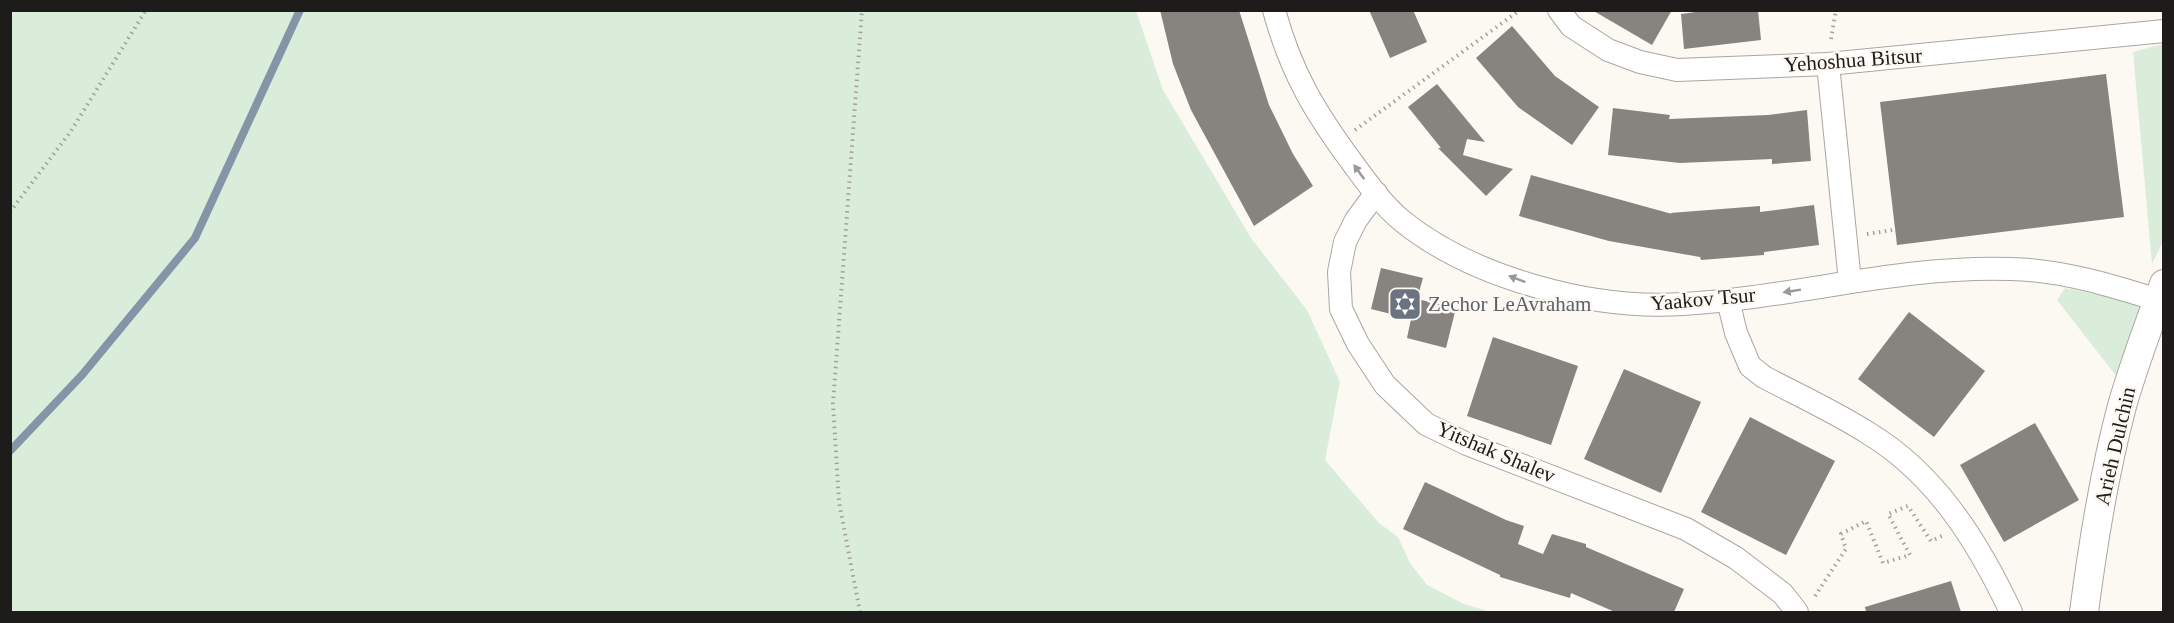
<svg xmlns="http://www.w3.org/2000/svg" width="2174" height="623" font-family="Georgia,serif">
  <style>
    .green { fill: #daedda }
    .lines { fill: none; stroke-linecap: round; stroke-linejoin: round }
    .stream { stroke: #8595a8; stroke-width: 8 }
    .building { fill: #87837f }
    .minor-casing { stroke: #aaa6a1; stroke-width: 24 }
    .tertiary-casing { stroke: #aaa6a1; stroke-width: 30 }
    .path { stroke: #a4a19c; stroke-width: 4; stroke-dasharray: 1.5 4.5; stroke-linecap: butt }
    .minor { stroke: #fff; stroke-width: 22 }
    .tertiary { stroke: #fff; stroke-width: 28 }
    .oneway { fill: #9a9998 }
    .labels { text-anchor: middle; dominant-baseline: central; stroke-width: 5; stroke-linejoin: round; paint-order: stroke }
    .street-label { font-size: 21px; fill: #1e1c1a; stroke: #fcf8f2 }
    .worship-label { font-size: 21px; fill: #5b616d; stroke: #fcf8f2; text-anchor: start }
  </style>
  <rect width="100%" height="100%" fill="#fcf8f2"/>
  <!-- green -->
  <g class="green">
    <path d="M10,11H1136L1163,90L1251,238L1307,310L1340,382L1325,460L1379,523L1398,537L1410,563L1427,585L1464,604L1491,612H11Z"/>
    <path d="M2163,44L2164,239L2152,264L2133,52Z"/>
    <path d="M2065,288L2143,304L2117,377L2057,300Z"/>
  </g>
  <g class="lines">
    <!-- stream -->
    <path class="stream" d="M10,451L82,375L195,238L300,10"/>
  </g>
  <!-- building -->
  <g class="building">
    <path d="M1160,10H1239L1269,105L1293,154L1313,186L1254,226L1191,110L1173,64Z"/>
    <path d="M1369,10H1413L1427,42L1390,58Z"/>
    <path d="M1592,10H1672L1652,45Z"/>
    <path d="M1710,10H1758L1761,40L1684,49L1681,14Z"/>
    <path d="M1512,26L1555,76L1599,107L1572,145L1518,107L1476,58Z"/>
    <path d="M2106,74L2124,217L1897,245L1880,102Z"/>
    <path d="M1437,84L1485,142L1467,139L1463,155L1513,169L1486,196L1438,148H1441L1408,107Z"/>
    <path d="M1613,108L1670,115L1669,119L1768,115L1807,110L1811,161L1772,164V159L1680,163L1608,155Z"/>
    <path d="M1531,175L1672,214L1670,213L1760,206V212L1814,205L1819,245L1764,252V255L1701,260L1700,257L1609,241L1519,216Z"/>
    <path d="M1381,268L1423,278L1417,299L1456,308L1446,348L1407,338L1411,319L1371,309Z"/>
    <path d="M1909,312L1985,371L1934,437L1858,379Z"/>
    <path d="M1493,337L1578,366L1551,445L1467,416Z"/>
    <path d="M1624,369L1701,402L1661,493L1584,459Z"/>
    <path d="M1750,417L1835,461L1786,555L1701,512Z"/>
    <path d="M2035,423L2079,500L2004,542L1960,465Z"/>
    <path d="M1425,482L1506,520L1524,526L1518,544L1543,554L1552,534L1586,544V547L1684,589L1674,612H1615L1571,593L1570,598L1500,577V575L1403,529Z"/>
    <path d="M1951,581L1961,612H1866L1865,607Z"/>
  </g>
  <g class="lines">
    <!-- minor casing -->
    <g class="minor-casing">
      <g id="minor">
        <path d="M1274,10C1291,73 1316,114 1354,165C1368,184 1383,205 1401,220C1472,278 1592,310 1683,304C1793,298 1900,265 2011,269C2061,270 2110,285 2158,300"/>
        <path d="M1559,10L1571,26L1608,50L1640,62L1677,70L1828,64L2164,31"/>
        <path d="M1828,64L1850,282"/>
        <path d="M1376,193L1356,220L1345,242L1339,272L1341,309L1358,344L1385,385L1426,424L1467,444L1686,529L1736,558L1783,594L1797,612"/>
        <path d="M1728,300L1736,333L1750,366L1764,377C1798,395 1835,412 1868,433C1936,474 1978,542 2011,612"/>
      </g>
    </g>
    <!-- tertiary casing -->
    <g class="tertiary-casing">
      <path id="tertiary" d="M2084,612C2093,543 2104,473 2122,406C2134,364 2149,324 2164,284"/>
    </g>
    <!-- path -->
    <g class="path">
      <path d="M1831,39L1836,10"/>
      <path d="M1355,130L1520,10"/>
      <path d="M10,212L71,131L146,10"/>
      <path d="M1867,234L1893,230"/>
      <path d="M1815,596L1846,549L1841,534L1866,521L1883,563L1910,555L1888,514L1908,506L1931,541L1942,536"/>
      <path d="M860,612L839,502L833,404L862,10"/>
    </g>
    <!-- minor -->
    <use href="#minor" class="minor"/>
    <!-- tertiary -->
    <use href="#tertiary" class="tertiary"/>
  </g>
  <!-- one-way arrows -->
  <defs><path id="oneway-solid" d="M-6-.8H1V-3.2L6.5 0L1 3.2V.8H-6Z" transform="scale(1.5)"/></defs>
  <g class="oneway">
    <use href="#oneway-solid" transform="translate(1359 172) rotate(-126)"/>
    <use href="#oneway-solid" transform="translate(1517 279) rotate(-159)"/>
    <use href="#oneway-solid" transform="translate(1792 291) rotate(171)"/>
  </g>
  <!-- icons -->
  <defs>
    <g id="synagogue-square" transform="scale(1.725)"><rect x="-9" y="-9" width="18" height="18" rx="4" fill="#6b7280" stroke="#fcf8f2"/><path d="M0-6.5L5.6 3.2H-5.6ZM0 6.5L5.6-3.2H-5.6Z" fill="#fff"/></g>
  </defs>
  <g fill-rule="evenodd">
    <use href="#synagogue-square" x="1405" y="304"/>
  </g>
  <g class="labels">
    <!-- street labels -->
    <g class="street-label">
      <text transform="translate(1853 60) rotate(-4)">Yehoshua Bitsur</text>
      <text transform="translate(1703 299) rotate(-5)">Yaakov Tsur</text>
      <text transform="translate(2115 446) rotate(-77)">Arieh Dulchin</text>
      <text transform="translate(1496 452) rotate(23)">Yitshak Shalev</text>
    </g>
    <!-- worship labels -->
    <g class="worship-label">
      <text x="1428" y="304">Zechor LeAvraham</text>
    </g>
  </g>
  <!-- border -->
  <rect width="2174" height="623" fill="none" stroke="#1e1c1a" stroke-width="24"/>
</svg>
